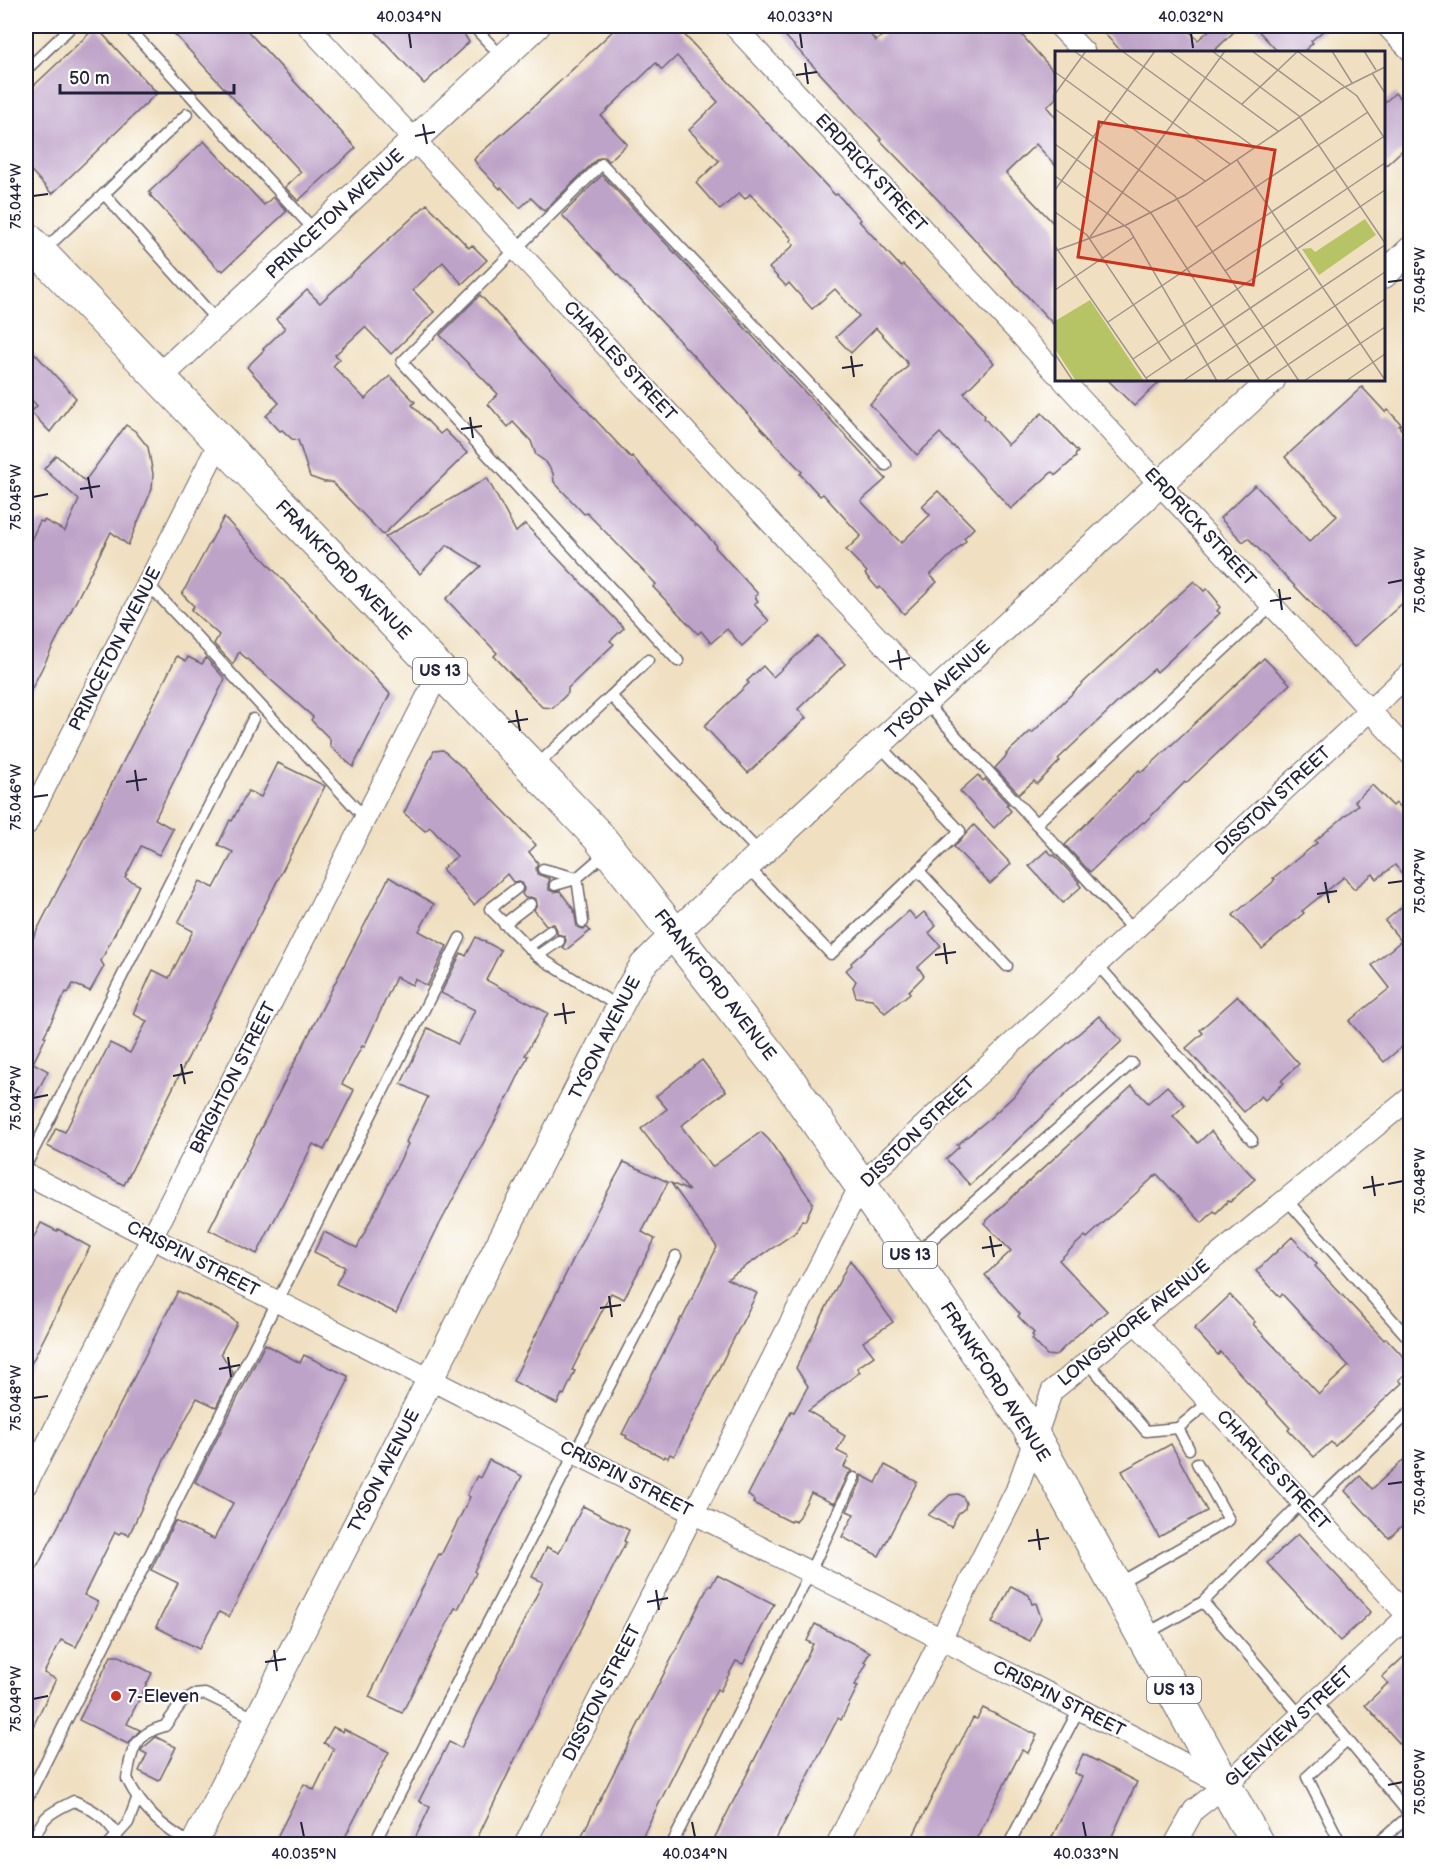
<svg xmlns="http://www.w3.org/2000/svg" width="1436" height="1870" font-family="'Balsamiq Sans',sans-serif">
  <style>
    .building { fill: #bea3c8 }
    .lines { fill: none; stroke-linecap: round; stroke-linejoin: round }
    .service-casing { stroke: #6a646a; stroke-width: 13 }
    .minor-casing { stroke: #6a646a; stroke-width: 23 }
    .tertiary-casing { stroke: #6a646a; stroke-width: 28 }
    .primary-casing { stroke: #6a646a; stroke-width: 35 }
    .service { stroke: #fff; stroke-width: 10 }
    .minor { stroke: #fff; stroke-width: 21 }
    .tertiary { stroke: #fff; stroke-width: 26 }
    .primary { stroke: #fff; stroke-width: 33 }
    .ticks { fill: none; stroke: #22223b; stroke-width: 2 }
    .poi-dot { fill: #c8321e; stroke: #fff; stroke-width: 2 }
    .labels { text-anchor: middle; dominant-baseline: central; stroke-width: 4.5; stroke-linejoin: round; paint-order: stroke }
    .shield { fill: #fff; stroke: #646476; stroke-width: 1.5 }
    .shield-label { font-size: 16px; font-weight: bold; fill: #22223b }
    .street-label { font-size: 18px; fill: #22223b; stroke: #fff }
    .poi-label { font-size: 18px; fill: #22223b; stroke: #fff; text-anchor: start }
    .inset-road { fill: none; stroke: #9e948b; stroke-width: 1.5 }
    .view { fill: #c8321e; fill-opacity: 0.15; stroke: #c8321e; stroke-width: 3 }
    .inset-edge { fill: none; stroke: #22223b; stroke-width: 3 }
    .neatline { fill: none; stroke: #22223b; stroke-width: 2 }
    .ticks-label { font-size: 15px; text-anchor: middle; fill: #22223b }
  </style>
  <rect width="100%" height="100%" fill="#fff"/>
  <filter id="ink" filterUnits="userSpaceOnUse"><feTurbulence type="fractalNoise" baseFrequency=".0167" numOctaves="2"/><feDisplacementMap in="SourceGraphic" scale="12" xChannelSelector="R" yChannelSelector="G"/><feConvolveMatrix kernelMatrix="1 2 1 2 8 2 1 2 1" color-interpolation-filters="sRGB"/></filter>
  <filter id="wash" filterUnits="userSpaceOnUse"><feTurbulence type="fractalNoise" baseFrequency=".008" numOctaves="4" result="noise"/><feDisplacementMap in="SourceGraphic" scale="24" xChannelSelector="R" yChannelSelector="G"/><feGaussianBlur stdDeviation="1.35" result="paint"/><feColorMatrix in="noise" values="0 0 0 0 0 0 0 0 0 0 0 0 0 0 0 0 0 1.4 0 .05"/><feComposite in="paint" operator="in"/></filter>
  <g filter="url(#wash)">
    <rect width="100%" height="100%" fill="#f0e0c1"/>
    <g id="blocks">
      <!-- building -->
      <g class="building">
        <path d="M167,26H243L356,148L298,201L285,187L301,172Z"/>
        <path d="M370,26H459L469,42L424,84Z"/>
        <path d="M618,26H676L835,195L837,194L861,220L859,221L901,267L903,265L937,300L994,363L964,393L985,416L984,418L1008,445L1042,413L1078,452L1075,455L1076,457L1056,475L1052,472L1011,509L954,446L953,447L940,433L917,455L870,404L908,366L906,361L876,328L851,353L836,337L859,316L835,289L812,309L789,283L786,286L769,268L794,245L790,241L792,239L750,194L745,199L739,193L720,210L696,183L719,161L689,130L718,102L677,56L662,70L656,63L601,116L627,144L609,161L604,157L597,159L544,211L531,198L520,208L501,187L500,189L481,169L474,160L476,157L533,107Z"/>
        <path d="M776,26H862L876,41L893,26L903,34L911,26H1012L1021,34L1056,74V98L1047,107L1056,118V166L1036,144L1006,173L1056,226V327L942,204L880,140L881,139Z"/>
        <path d="M1097,26H1184L1198,40L1214,26H1240L1213,52H1122Z"/>
        <path d="M1254,26H1329L1311,41L1313,43L1303,52H1278Z"/>
        <path d="M96,27L157,93L52,194L26,165V93Z"/>
        <path d="M1395,93L1410,110V143L1383,168V104Z"/>
        <path d="M204,141L264,205L273,197L287,211L223,271L221,269L219,270L150,195L151,194L149,192Z"/>
        <path d="M602,175L886,479L861,501L901,543L930,515L922,506L938,491L974,528L964,538L966,541L930,575L937,582L904,614L880,587L878,589L865,574L867,572L846,550L861,536L823,494L820,496L800,474L802,472L562,215Z"/>
        <path d="M427,204L469,248L472,245L487,260L462,284L443,262L413,290L434,312L391,354L365,327L335,355L340,359L333,366L365,399L390,376L415,402L412,405L440,434L445,430L467,453L383,535L332,482H324L310,477L298,440L292,439L282,430L280,431L266,416L279,403L247,367L264,350L263,349L285,328L276,319L307,290L320,303Z"/>
        <path d="M480,295L631,458L632,456L696,526L697,525L716,545L715,547L758,594L755,597L758,601L754,604L769,621L742,646L727,629L711,643L701,631L698,634L653,587L656,584L587,513L584,514L554,482L553,473L546,462L536,455L531,441L513,422L508,427L488,404L498,394L440,335Z"/>
        <path d="M26,344L76,398L50,432L31,412L37,406L26,393Z"/>
        <path d="M1108,380H1162L1134,406Z"/>
        <path d="M1362,387L1385,412L1388,410L1401,424L1399,426L1410,442V594L1404,600L1405,601L1354,647L1248,538L1243,542L1220,518L1255,485L1309,542L1337,516L1285,457Z"/>
        <path d="M126,425L135,431L148,447L153,474L152,489L128,545L111,532L26,700V551L40,521L43,522L44,520L65,531L79,500L44,469L56,455L85,481Z"/>
        <path d="M487,478L516,532L525,524L624,628L610,641L614,644L568,688V693L553,708L542,707L494,656L497,653L446,599L481,566L447,545L420,574L385,537Z"/>
        <path d="M224,517L390,694L353,767L330,746V739L311,720L313,717L239,652L233,664L214,644L219,635L191,610L194,606L182,594Z"/>
        <path d="M1194,581L1204,591L1207,589L1218,602L1217,604L1220,607L1217,611L1220,613L1157,672L1154,669L1140,681L1058,759L1060,761L1037,784L1034,781L1019,794L995,768L1007,755L1006,754L1031,731L1032,733L1087,679Z"/>
        <path d="M818,636L845,664L798,709L806,718L748,773L704,726L749,683L747,681L763,666L773,677Z"/>
        <path d="M177,656L186,661L188,657L202,664L206,658L225,679L155,819L173,829L159,855L141,846L125,878L139,885L101,961L104,966L90,991L73,984L68,993L66,992L44,1036L46,1037L33,1063L48,1071L26,1113V952Z"/>
        <path d="M1264,658L1290,684L1186,783L1185,782L1144,823L1143,822L1090,872L1065,845L1139,770L1141,772L1145,770Z"/>
        <path d="M443,750L464,769L536,845L529,852L538,863L536,868L537,874L550,879L548,884L549,890L554,892L560,891L574,910L577,927L583,929L588,928L590,931L566,950L563,947L566,941L565,936L557,934V930L554,924L546,925L534,910L537,904L536,899L530,897L525,898L522,894L524,890L523,884L519,881L513,882L507,874L474,905L442,869L457,856L430,827L425,831L404,813L434,751Z"/>
        <path d="M278,763L325,786L124,1185L47,1146L56,1128L65,1132L110,1043L130,1053L147,1021L133,1014L153,970L169,978L193,931L178,923L200,881L214,888L233,852L218,845L230,820L232,821L248,791L261,797Z"/>
        <path d="M978,775L983,781L985,779L1008,804L1006,805L1011,811L994,828L960,791Z"/>
        <path d="M1372,785L1393,806L1396,803L1410,819V883L1395,865L1377,879L1373,874L1354,889L1344,877L1302,911L1304,913L1262,949L1233,915L1272,883L1275,879L1273,878L1317,843L1315,841L1358,805L1355,801Z"/>
        <path d="M974,825L1011,864L990,884L954,847Z"/>
        <path d="M1047,850L1053,856L1054,855L1079,882L1078,883L1081,887L1063,903L1029,866Z"/>
        <path d="M389,877L434,904L419,931L447,946L427,986L415,979L412,985L396,977L364,1047L362,1046L342,1084L354,1090L324,1150L313,1144L257,1254L209,1230Z"/>
        <path d="M1410,900V1040L1384,1062L1349,1021L1390,988L1372,965L1401,941L1385,921Z"/>
        <path d="M909,911L916,919L924,912L936,926L929,933L941,946L918,967L924,976L909,991L910,993L885,1013L872,999L856,997L853,987L856,981L846,970L852,965L851,963Z"/>
        <path d="M476,937L501,950L486,980L548,1013L525,1055L528,1056L510,1093L436,1231L396,1313L336,1284L345,1267L314,1252L324,1232L357,1248L408,1144L406,1142L428,1097L401,1084L417,1051L428,1028L458,1044L475,1010L441,993L461,953L466,956Z"/>
        <path d="M1238,996L1299,1064L1281,1081L1284,1083L1265,1100L1261,1096L1244,1112L1186,1048L1203,1033L1200,1030Z"/>
        <path d="M1099,1016L1122,1041L970,1185L946,1159L959,1147L957,1145L989,1119L1017,1093L1030,1076Z"/>
        <path d="M702,1060L726,1091L681,1126L712,1167L761,1132L769,1140L813,1203L805,1221L802,1220L796,1232L727,1279L757,1293L674,1456L670,1454L668,1458L665,1456L664,1458L626,1438L627,1436L622,1434L681,1318L682,1319L717,1247L671,1183L689,1191L641,1129L667,1109L656,1096Z"/>
        <path d="M1132,1086L1148,1103L1167,1086L1185,1105L1173,1116L1198,1143L1211,1131L1255,1179L1230,1202L1228,1201L1216,1213L1214,1211L1202,1223L1157,1174L1087,1238L1085,1236L1059,1260L1107,1311L1092,1324L1090,1323L1055,1356L1047,1355L1032,1339L1034,1337L1032,1335L1034,1333L1018,1316L1020,1314L985,1275L1011,1251L984,1223Z"/>
        <path d="M624,1162L668,1182L642,1232L655,1239L624,1299L611,1293L572,1370L575,1371L564,1395L562,1394L557,1404L513,1381L598,1209Z"/>
        <path d="M41,1223L57,1231L58,1229L90,1247L26,1374V1254Z"/>
        <path d="M1292,1237L1317,1264L1315,1266L1384,1340L1386,1338L1410,1364V1369L1399,1380L1402,1383L1335,1446L1331,1442L1314,1457L1288,1430L1290,1428L1220,1352L1218,1355L1194,1329L1230,1295L1255,1322L1253,1324L1319,1394L1349,1366L1282,1294L1280,1297L1256,1271Z"/>
        <path d="M850,1260L893,1322L863,1342L874,1356L857,1368L860,1372L808,1411L838,1429L837,1431L845,1436L837,1451L849,1457L844,1467L852,1471L847,1475L834,1504L811,1493L796,1522L792,1520L791,1522L753,1503L754,1500L748,1495L791,1411L794,1412L808,1386L796,1368Z"/>
        <path d="M178,1291L227,1315L237,1323L221,1353L233,1373L216,1407L197,1398L164,1460L129,1535L121,1532L119,1534L115,1532L84,1595L98,1602L76,1647L61,1640L44,1673L56,1679L26,1741V1589Z"/>
        <path d="M265,1344L300,1363L304,1355L348,1376L347,1380L348,1381L229,1617L219,1612L199,1649L156,1627L178,1583L151,1570L175,1521L214,1539L233,1503L195,1482Z"/>
        <path d="M1171,1444L1207,1511L1159,1537L1122,1471Z"/>
        <path d="M1410,1454V1518L1389,1538L1345,1491L1360,1476L1372,1489Z"/>
        <path d="M489,1460L522,1476L474,1571L476,1573L458,1609L455,1608L402,1713L369,1697L439,1554L441,1555L470,1497L467,1495L477,1476L480,1478Z"/>
        <path d="M885,1465L917,1482L879,1556L842,1537L854,1514L847,1511L861,1481V1475L876,1483Z"/>
        <path d="M958,1494L963,1497L966,1503L965,1508L958,1514L951,1527L928,1515L950,1495Z"/>
        <path d="M583,1506L629,1530L624,1541L626,1542L516,1757L474,1845H412L430,1807L419,1801L449,1742L461,1748L543,1582L532,1577L547,1547L559,1553Z"/>
        <path d="M1298,1534L1371,1612L1340,1641L1267,1563Z"/>
        <path d="M717,1575L774,1604L743,1664L736,1661L720,1691L717,1689L638,1845H577L709,1585L711,1586Z"/>
        <path d="M1011,1586L1029,1595L1032,1604L1036,1603L1041,1618L1030,1641L992,1623Z"/>
        <path d="M815,1624L870,1652L864,1662L867,1663L855,1685L858,1686L841,1720L838,1718L773,1845H711L813,1644L807,1641Z"/>
        <path d="M1410,1651V1755L1365,1705L1388,1683L1382,1677Z"/>
        <path d="M111,1656H119L152,1673L127,1724L140,1730L128,1744L79,1720Z"/>
        <path d="M983,1708L1037,1735L1028,1753L1022,1750L973,1845H912L917,1836L914,1834L941,1779L973,1718L977,1719Z"/>
        <path d="M333,1727L343,1732L344,1729L389,1752L341,1845H273L304,1784L314,1790L334,1749L324,1743Z"/>
        <path d="M156,1737L176,1747L159,1781L139,1771L147,1754L141,1751L142,1749Z"/>
        <path d="M1083,1754L1137,1782L1108,1845H1048L1082,1777L1074,1773Z"/>
      </g>
    </g>
  </g>
  <g filter="url(#ink)">
    <use href="#blocks" fill-opacity="0" stroke="#6a646a" stroke-width="1.5"/>
    <g class="lines">
      <!-- service casing -->
      <g class="service-casing">
        <g id="service">
          <path d="M127,26L315,231"/>
          <path d="M473,26L503,58"/>
          <path d="M26,70L68,30L64,26"/>
          <path d="M104,194L187,114"/>
          <path d="M44,250L104,194L218,322"/>
          <path d="M148,584L365,818"/>
          <path d="M678,661L402,362L602,164L886,465"/>
          <path d="M611,696L648,660"/>
          <path d="M925,702L1134,931"/>
          <path d="M536,766L611,696L761,854"/>
          <path d="M1036,824L1272,605"/>
          <path d="M748,867L831,954L960,831L879,745"/>
          <path d="M543,869L577,878L607,852"/>
          <path d="M919,871L1007,966"/>
          <path d="M577,878L583,922"/>
          <path d="M555,885L576,879"/>
          <path d="M517,888L490,909L537,956L619,1007"/>
          <path d="M504,924L530,904"/>
          <path d="M528,947L550,931"/>
          <path d="M537,956L559,941"/>
          <path d="M1097,964L1252,1140"/>
          <path d="M26,1165L253,719"/>
          <path d="M1286,1199L1410,1340"/>
          <path d="M914,1255L1132,1063"/>
          <path d="M1087,1361L1146,1431L1178,1428"/>
          <path d="M1189,1449L1178,1428L1209,1402"/>
          <path d="M1309,1509L1410,1412"/>
          <path d="M1119,1583L1229,1520L1197,1463"/>
          <path d="M1203,1602L1302,1502"/>
          <path d="M1146,1634L1203,1602L1301,1716"/>
          <path d="M1316,1702L1410,1815L1377,1844"/>
          <path d="M26,1801L460,938"/>
          <path d="M32,1843C43,1815 48,1814 74,1801C93,1809 107,1818 117,1836"/>
          <path d="M109,1844L128,1823L137,1799"/>
          <path d="M191,1844C161,1826 143,1811 127,1779C131,1751 134,1734 165,1726L183,1701L193,1695L205,1694L257,1719"/>
          <path d="M374,1844L676,1256"/>
          <path d="M672,1844L810,1572L854,1478"/>
          <path d="M1009,1844L1079,1709"/>
          <path d="M1341,1844L1307,1777L1347,1740"/>
        </g>
      </g>
      <!-- minor casing -->
      <g class="minor-casing">
        <g id="minor">
          <path d="M308,26L932,696"/>
          <path d="M734,26L1056,373"/>
          <path d="M1059,26L1084,52"/>
          <path d="M1387,26L1410,50"/>
          <path d="M1063,380L1410,754"/>
          <path d="M26,825L220,441"/>
          <path d="M26,1174L1136,1738L1222,1784"/>
          <path d="M1135,1322L1410,1618"/>
          <path d="M26,1485L440,671"/>
          <path d="M525,1844L861,1184L1410,673"/>
          <path d="M837,1844L1016,1491L1052,1391L1410,1098"/>
          <path d="M1175,1844L1194,1810L1225,1786L1410,1614"/>
        </g>
      </g>
      <!-- tertiary casing -->
      <g class="tertiary-casing">
        <g id="tertiary">
          <path d="M1384,275L1410,250"/>
          <path d="M159,377L537,26"/>
          <path d="M26,1841L33,1844"/>
          <path d="M194,1844L628,990L643,965L675,933L1272,380"/>
        </g>
      </g>
      <!-- primary casing -->
      <g class="primary-casing">
        <path id="primary" d="M26,238L598,836L784,1074L1028,1426L1257,1844"/>
      </g>
      <!-- service -->
      <use href="#service" class="service"/>
      <!-- minor -->
      <use href="#minor" class="minor"/>
      <!-- tertiary -->
      <use href="#tertiary" class="tertiary"/>
      <!-- primary -->
      <use href="#primary" class="primary"/>
    </g>
  </g>
  <!-- ticks -->
  <path class="ticks" d="M409,33L411,48M800,33L802,48M1191,33L1193,48M805,63L808,84M796,75L817,72M423,124L427,144M415,136L435,132M33,196L48,194M1388,282L1403,280M851,356L854,377M842,368L863,365M470,417L473,438M461,429L482,426M88,477L92,498M80,489L100,486M33,497L48,494M1388,583L1403,580M1279,589L1282,610M1270,601L1291,598M898,650L901,670M889,662L910,658M516,710L520,731M508,722L528,719M135,770L138,791M126,782L147,779M33,797L48,795M1325,882L1329,903M1388,883L1403,881M1317,894L1337,891M944,943L947,964M935,955L956,952M563,1003L566,1024M554,1015L575,1012M181,1064L185,1084M173,1076L193,1072M33,1098L48,1095M1372,1176L1375,1196M1388,1184L1403,1181M1363,1188L1384,1184M990,1236L994,1257M982,1248L1002,1245M609,1296L612,1317M600,1308L621,1305M228,1357L231,1377M219,1369L240,1365M33,1398L48,1396M1388,1484L1403,1482M1037,1529L1040,1550M1028,1541L1049,1538M656,1590L659,1610M647,1602L668,1598M274,1650L277,1671M265,1662L286,1659M33,1699L48,1696M1388,1785L1403,1782M301,1822L304,1837M692,1822L695,1837M1083,1822L1086,1837"/>
  <!-- markers -->
  <circle class="poi-dot" cx="116" cy="1696" r="6"/>
  <g class="labels">
    <!-- shield labels -->
    <g class="shield">
      <rect x="413" y="658" width="54" height="26" rx="4.5"/>
      <rect x="883" y="1242" width="54" height="26" rx="4.5"/>
      <rect x="1147" y="1677" width="54" height="26" rx="4.5"/>
    </g>
    <g class="shield-label">
      <text x="440" y="671">US 13</text>
      <text x="910" y="1255">US 13</text>
      <text x="1174" y="1690">US 13</text>
    </g>
    <!-- street labels -->
    <g class="street-label">
      <text transform="translate(871 173) rotate(47)">ERDRICK STREET</text>
      <text transform="translate(335 214) rotate(-43)">PRINCETON AVENUE</text>
      <text transform="translate(620 361) rotate(47)">CHARLES STREET</text>
      <text transform="translate(1200 527) rotate(47)">ERDRICK STREET</text>
      <text transform="translate(343 570) rotate(46)">FRANKFORD AVENUE</text>
      <text transform="translate(115 649) rotate(-63)">PRINCETON AVENUE</text>
      <text transform="translate(938 690) rotate(-43)">TYSON AVENUE</text>
      <text transform="translate(1273 801) rotate(-43)">DISSTON STREET</text>
      <text transform="translate(715 985) rotate(52)">FRANKFORD AVENUE</text>
      <text transform="translate(605 1038) rotate(-63)">TYSON AVENUE</text>
      <text transform="translate(233 1078) rotate(-63)">BRIGHTON STREET</text>
      <text transform="translate(918 1132) rotate(-44)">DISSTON STREET</text>
      <text transform="translate(193 1259) rotate(27)">CRISPIN STREET</text>
      <text transform="translate(1134 1323) rotate(-39)">LONGSHORE AVENUE</text>
      <text transform="translate(995 1382) rotate(57)">FRANKFORD AVENUE</text>
      <text transform="translate(1273 1470) rotate(47)">CHARLES STREET</text>
      <text transform="translate(384 1471) rotate(-63)">TYSON AVENUE</text>
      <text transform="translate(626 1479) rotate(27)">CRISPIN STREET</text>
      <text transform="translate(602 1693) rotate(-63)">DISSTON STREET</text>
      <text transform="translate(1059 1699) rotate(27)">CRISPIN STREET</text>
      <text transform="translate(1289 1727) rotate(-43)">GLENVIEW STREET</text>
    </g>
    <!-- poi labels -->
    <g class="poi-label">
      <text x="128" y="1696">7-Eleven</text>
    </g>
  </g>
  <!-- overview -->
  <g transform="translate(1055 51)">
    <rect width="330" height="330" fill="#f0e0c1"/>
    <path d="M310,168L321,184L264,224L247,198L256,197L260,201ZM35,249L89,330H21L0,298V270Z" fill="#b7c466"/>
    <path d="M298,177L307,190L274,213L265,200ZM34,252L41,262L32,265L40,278L16,293L10,285L1,293L0,276L5,272L10,276L28,264L23,258ZM52,280L59,290L48,292L51,298L34,309L25,297ZM12 309a8 8 0 1 1 16 0a8 8 0 1 1-16 0ZM56 312a8 8 0 1 1 16 0a8 8 0 1 1-16 0Z" fill="#b7c466"/>
    <path class="inset-road" d="M19,0L175,113M67,0L199,96M114,0L223,80M157,0L244,65L330,192M197,0L266,51M242,0L302,45L330,88M277,0L297,32M309,0L321,19M0,21L150,130M317,22L330,42M0,43L31,0M187,53L243,0M0,58L120,145L244,330M0,93L96,162L205,330M182,109L330,329M0,125L74,178L162,330M0,139L100,0M0,161L32,184L116,310M141,176L313,61M35,186L170,0M0,195L93,330M0,200L71,174L130,144L286,38L330,16M170,220L330,112M0,239L79,186M53,271L328,86M0,303L18,330M78,308L330,139M91,327L255,217M128,330L330,194M169,330L330,221M209,330L330,248M249,330L330,276M291,330L330,303"/>
    <path class="view" d="M44,71L220,99L198,234L23,206Z"/>
    <rect width="330" height="330" class="inset-edge"/>
  </g>
  <!-- margin -->
  <rect width="1436" height="1870" fill="none" stroke="#fff" stroke-width="66"/>
  <!-- scale -->
  <path d="M60 84v9h174v-9" fill="none" stroke="#22223b" stroke-width="3"/>
  <text x="69" y="84" font-size="18" fill="#22223b" stroke="#ffffff" stroke-width="4.5" paint-order="stroke">50 m</text>
  <rect x="33" y="33" width="1370" height="1804" class="neatline"/>
  <g class="ticks-label">
    <text x="409" y="22">40.034°N</text>
    <text x="800" y="22">40.033°N</text>
    <text x="1191" y="22">40.032°N</text>
    <text transform="translate(16 196) rotate(-90)" y="5">75.044°W</text>
    <text transform="translate(1420 280) rotate(-90)" y="5">75.045°W</text>
    <text transform="translate(16 497) rotate(-90)" y="5">75.045°W</text>
    <text transform="translate(1420 580) rotate(-90)" y="5">75.046°W</text>
    <text transform="translate(16 797) rotate(-90)" y="5">75.046°W</text>
    <text transform="translate(1420 881) rotate(-90)" y="5">75.047°W</text>
    <text transform="translate(16 1098) rotate(-90)" y="5">75.047°W</text>
    <text transform="translate(1420 1181) rotate(-90)" y="5">75.048°W</text>
    <text transform="translate(16 1398) rotate(-90)" y="5">75.048°W</text>
    <text transform="translate(1420 1482) rotate(-90)" y="5">75.049°W</text>
    <text transform="translate(16 1699) rotate(-90)" y="5">75.049°W</text>
    <text transform="translate(1420 1782) rotate(-90)" y="5">75.050°W</text>
    <text x="304" y="1859">40.035°N</text>
    <text x="695" y="1859">40.034°N</text>
    <text x="1086" y="1859">40.033°N</text>
  </g>
</svg>
